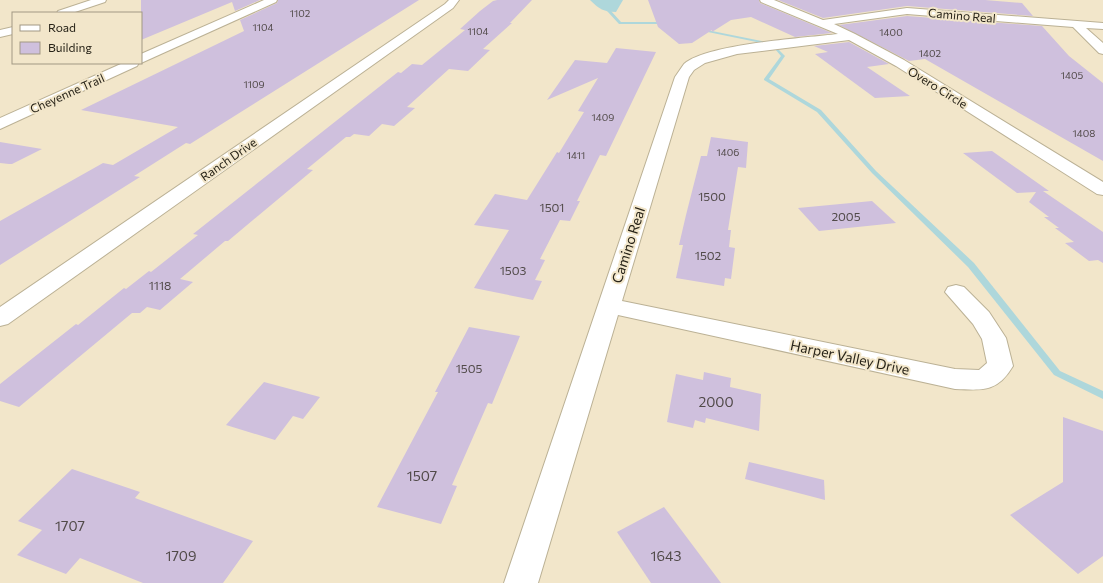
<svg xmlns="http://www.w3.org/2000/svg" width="1103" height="583" font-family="Commissioner,sans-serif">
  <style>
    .water { fill: #aed7db }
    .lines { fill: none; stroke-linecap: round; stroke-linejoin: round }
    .stream { fill: #aed7db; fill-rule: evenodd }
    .building { fill: #cfc0dd }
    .minor-casing { stroke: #bbb195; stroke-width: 2 }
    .minor { fill: #fff; fill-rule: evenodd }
    .labels { text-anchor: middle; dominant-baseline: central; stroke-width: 4; stroke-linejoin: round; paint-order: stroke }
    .far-number-label { font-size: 10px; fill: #514a49 }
    .far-street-label { font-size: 12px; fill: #272318; stroke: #f2e6ca }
    .number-label { font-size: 12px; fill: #514a49 }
    .street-label { font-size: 14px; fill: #272318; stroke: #f2e6ca }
    .near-number-label { font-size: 14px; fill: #514a49 }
  </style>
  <rect width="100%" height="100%" fill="#f2e6ca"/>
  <!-- water -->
  <path class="water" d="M590,0H623L616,12C604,12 599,9 590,0Z"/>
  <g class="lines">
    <!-- stream -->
    <g class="stream">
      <path d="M597,0H601L621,22H666L668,23L666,24H619Z"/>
      <path d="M702,29L766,42L768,43L766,44L703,31Z"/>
      <path d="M777,48L785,56L769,79L821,110L876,171L974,263L1060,371L1103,391V399L1054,375L968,267L872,173L817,112L764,80V79L781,56L775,49Z"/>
    </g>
  </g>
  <!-- building -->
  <g class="building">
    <path d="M141,0H260L235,11L232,2L141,40Z"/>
    <path d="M278,0H419L190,144L186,143L134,176L140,177L0,265V221L103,163L113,165L178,127L81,110L244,31L240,20L277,3Z"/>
    <path d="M497,0H532L510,23H512L483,49L490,50L468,71L449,69L407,107L415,108L394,126L382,124L369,136L354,134L350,137H346L307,169L313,170L228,241H225L180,279L193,282L160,310L147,307L140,313H132L19,407L0,401V384L76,324L78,325L124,288L126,289L149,271L151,272L198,235L193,234L398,72L401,73L412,64L422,65L465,30L460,29L480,11L493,1Z"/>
    <path d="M648,0H759L760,3L832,33L795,37L751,17L731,20L712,32V30L692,43L679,44L658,27Z"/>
    <path d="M778,0H985L1022,3L1033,16L907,6L823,18Z"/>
    <path d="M907,16L1042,26L1069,56L1103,83V161L925,59L909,61L839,25Z"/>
    <path d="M849,42L889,64L867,67L910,96L875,98L815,54L828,52L814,46Z"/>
    <path d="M616,48L656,52L606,156L600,155L577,201H580L570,221L560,220L540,259L545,260L535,280L542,281L533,300L474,288L509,230L474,225L495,194L527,200L557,152L559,153L584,112L578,111L598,78L547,100L575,60L607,63Z"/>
    <path d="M711,137L748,142L746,168L738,167L737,173L728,230H731L729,247L735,248L731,279L725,278L724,286L676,278L683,245H679L686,215L701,156H707Z"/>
    <path d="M0,142L42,149L12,164H9L0,163Z"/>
    <path d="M992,151L1049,191H1043L1103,232V263L1098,260L1089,261L1065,243L1074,242L1055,228H1059L1044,217H1049L1029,202L1036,192L1017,193L963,153Z"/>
    <path d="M872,201L896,223L819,231L798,208Z"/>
    <path d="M469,327L520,336L492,404L488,403L452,485L457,486L441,524L377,507L438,392H435Z"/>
    <path d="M704,372L731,378L730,387L761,394L759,431L706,418L705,423L695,420L693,428L667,422L676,374L703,380Z"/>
    <path d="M264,382L320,397L303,419L293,416L275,440L226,425Z"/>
    <path d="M1063,417L1103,431V556L1078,574L1010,515L1063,482Z"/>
    <path d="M749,462L824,480L825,500L745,479Z"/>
    <path d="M72,469L140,492L135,498L253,541L223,583H143L80,558L66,574L17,555L42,530L18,521Z"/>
    <path d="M664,507L721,583H651L617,532Z"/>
  </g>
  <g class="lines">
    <!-- minor casing -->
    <g class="minor-casing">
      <g id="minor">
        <path d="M91,0H106L105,2L72,13H57L58,11Z"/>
        <path d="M264,0H277L276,2L141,63V54Z"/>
        <path d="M449,0H459L453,8L8,324L0,326V307L445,4Z"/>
        <path d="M760,0H774L823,20L907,8L1103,23V29L1086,28L1103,43V54L1099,53L1073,27L907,14L834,24L855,34L904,60L1103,182V195L1097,194L896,66L849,40L737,54L705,63L694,70L689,77L622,301L955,369L979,370L987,363L982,339L973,324L945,292L948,287L956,285L964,287L989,312L1006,338L1013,366C997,393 982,390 955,389L618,315L538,583H504L675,77C678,73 681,68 684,64C706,44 805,38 838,34L761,2Z"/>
        <path d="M13,27V34L0,37V30Z"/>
        <path d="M123,63H139L137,66L0,129V118Z"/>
      </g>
    </g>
    <!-- minor -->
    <use href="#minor" class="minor"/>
  </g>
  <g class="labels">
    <!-- far-number labels -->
    <g class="far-number-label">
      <text x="300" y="13">1102</text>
      <text x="263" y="27">1104</text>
      <text x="478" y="31">1104</text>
      <text x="891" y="32">1400</text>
      <text x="930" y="53">1402</text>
      <text x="1072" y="75">1405</text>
      <text x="254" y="84">1109</text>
      <text x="603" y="117">1409</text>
      <text x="1084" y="133">1408</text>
      <text x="728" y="152">1406</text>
      <text x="576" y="155">1411</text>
    </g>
    <!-- far-street labels -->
    <g class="far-street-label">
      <text transform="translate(962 15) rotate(5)">Camino Real</text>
      <text transform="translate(938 87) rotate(32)">Overo Circle</text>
      <text transform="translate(67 93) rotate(-24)">Cheyenne Trail</text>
      <text transform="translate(228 159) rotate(-35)">Ranch Drive</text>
    </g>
    <!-- number labels -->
    <g class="number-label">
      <text x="712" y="196">1500</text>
      <text x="552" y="207">1501</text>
      <text x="846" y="216">2005</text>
      <text x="708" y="255">1502</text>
      <text x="513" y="270">1503</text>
      <text x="160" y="285">1118</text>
      <text x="469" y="368">1505</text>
    </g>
    <!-- street labels -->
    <g class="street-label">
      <text transform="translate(628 245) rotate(-72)">Camino Real</text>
      <text transform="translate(850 357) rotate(12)">Harper Valley Drive</text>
    </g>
    <!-- near-number labels -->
    <g class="near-number-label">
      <text x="716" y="401">2000</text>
      <text x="422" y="475">1507</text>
      <text x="70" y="525">1707</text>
      <text x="181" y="555">1709</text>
      <text x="666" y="555">1643</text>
    </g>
  </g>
  <!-- legend -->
  <rect x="12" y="12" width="130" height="52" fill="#f2e6ca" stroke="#a19883"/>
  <rect x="20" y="25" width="20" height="6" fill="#ffffff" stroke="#a19883"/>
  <text x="48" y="32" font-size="12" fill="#272318">Road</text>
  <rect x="20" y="42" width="20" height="12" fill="#cfc0dd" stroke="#a19883"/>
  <text x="48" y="52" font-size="12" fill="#272318">Building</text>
</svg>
